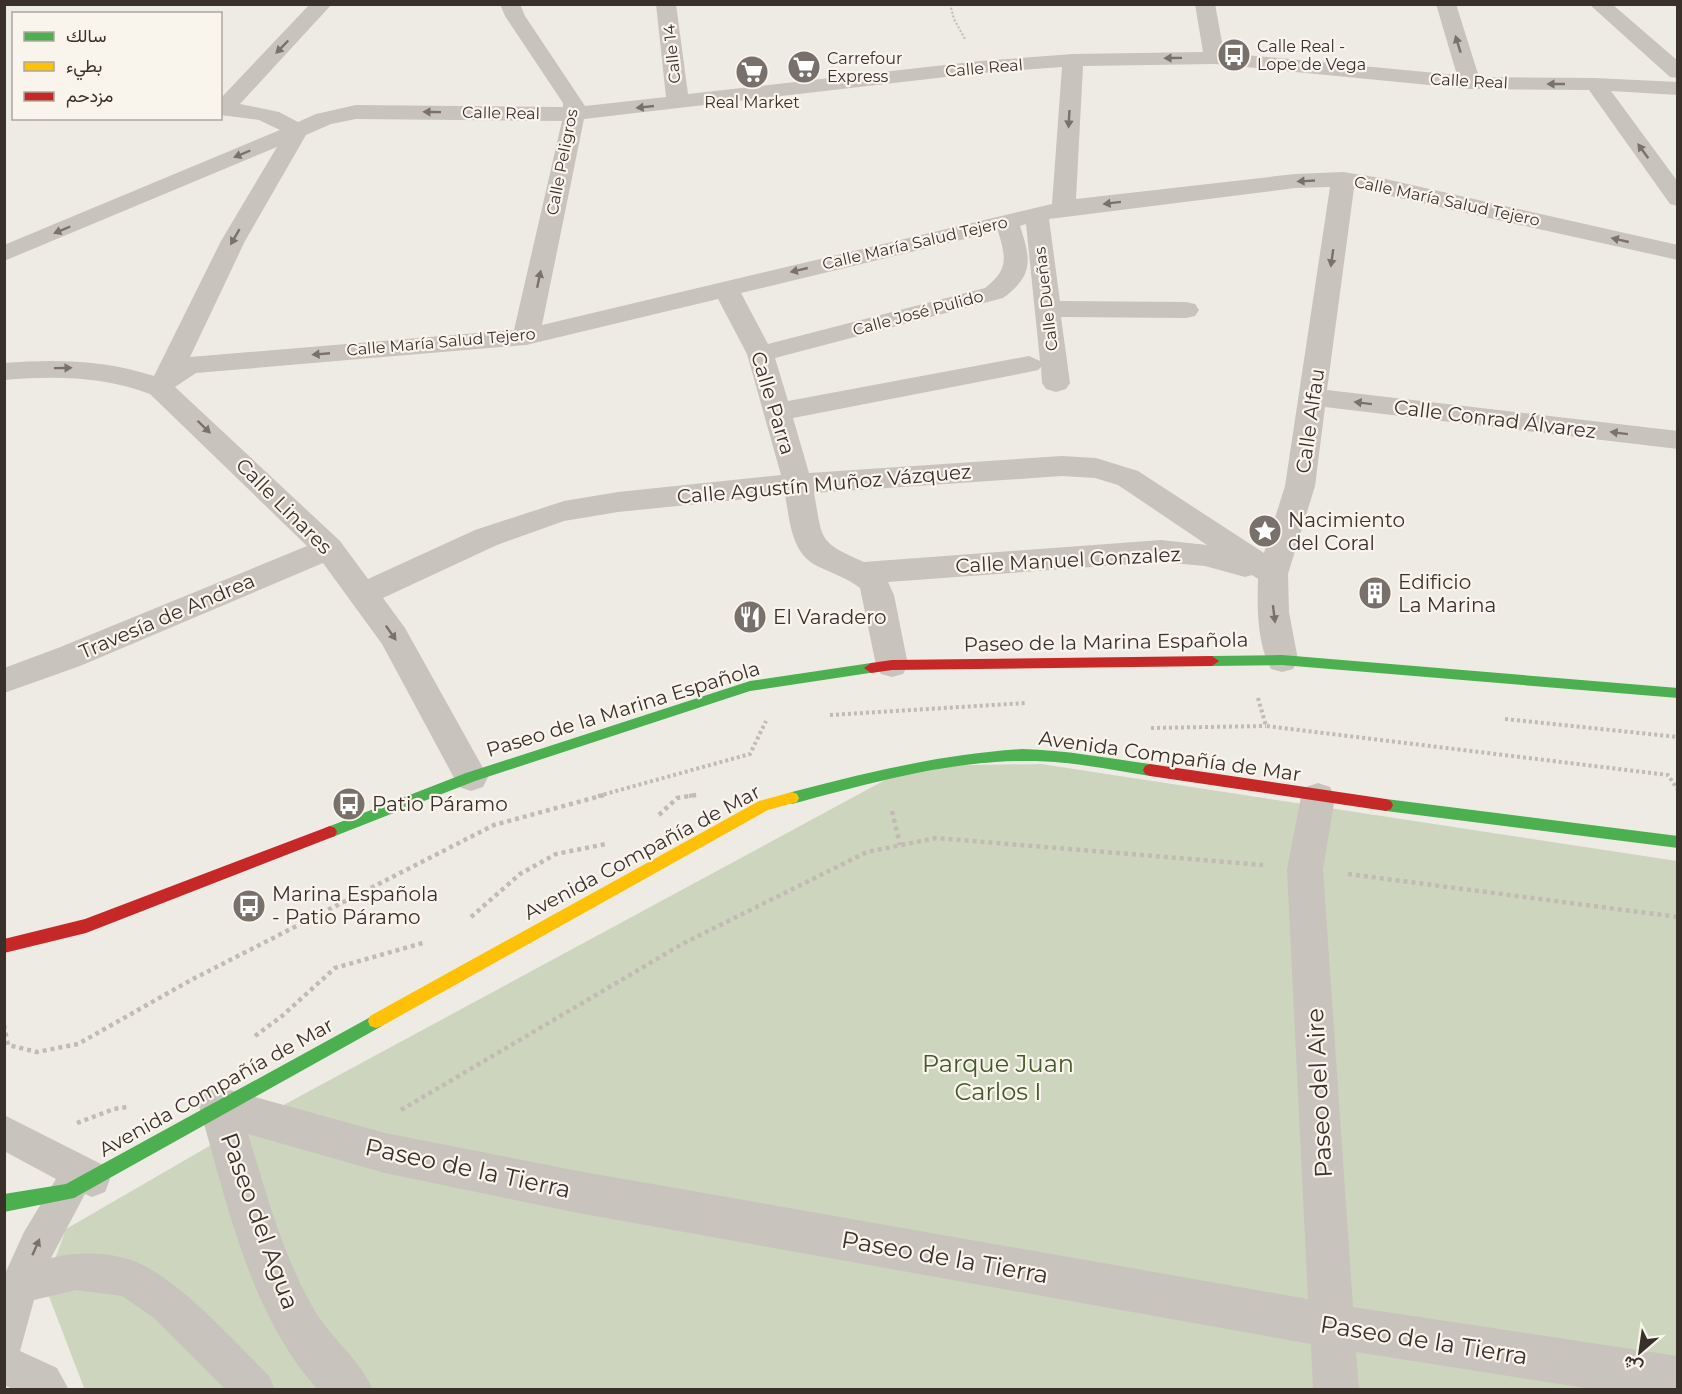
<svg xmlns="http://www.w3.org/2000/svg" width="1682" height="1394" font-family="Montserrat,Vazirmatn,sans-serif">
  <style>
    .green { fill: #ced5be }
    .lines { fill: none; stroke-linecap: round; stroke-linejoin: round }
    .path-far2 { stroke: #c1bbb4; stroke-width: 2; stroke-dasharray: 2 2; stroke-linecap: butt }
    .path-far1 { stroke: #c1bbb4; stroke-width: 4; stroke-dasharray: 3 3; stroke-linecap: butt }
    .path { stroke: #c1bbb4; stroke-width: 4.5; stroke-dasharray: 4 4; stroke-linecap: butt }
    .lane { fill: #c8c3bc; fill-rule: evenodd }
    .street { fill: #c8c3bc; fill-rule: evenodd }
    .fast { fill: #4caf50; fill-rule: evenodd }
    .slow { fill: #ffc107; fill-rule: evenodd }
    .jam { fill: #c62828; fill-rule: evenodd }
    .oneway { fill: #79726c }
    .labels { text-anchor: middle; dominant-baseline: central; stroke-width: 4.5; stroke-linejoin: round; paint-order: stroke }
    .far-poi-label { font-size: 16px; fill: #39302a; stroke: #faf5ec; text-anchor: start }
    .far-street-label { font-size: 16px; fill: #39302a; stroke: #faf5ec }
    .street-label { font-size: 20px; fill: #39302a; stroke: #faf5ec }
    .poi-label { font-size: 20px; fill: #39302a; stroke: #faf5ec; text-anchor: start }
    .near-park-label { font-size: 24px; fill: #44582d; stroke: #faf5ec }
    .near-street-label { font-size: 24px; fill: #39302a; stroke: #faf5ec }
  </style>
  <rect width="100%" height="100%" fill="#eeebe4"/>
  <!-- green -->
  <path class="green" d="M1041,764L1677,861V1389L84,1388L45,1286L66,1229L230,1134L911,766Z"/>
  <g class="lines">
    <!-- path-far2 -->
    <path class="path-far2" d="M950,4L954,19L965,39"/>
    <!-- path-far1 -->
    <g class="path-far1">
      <path d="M1258,698L1266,726L1668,775L1678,790"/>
      <path d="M830,715L1026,703"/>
      <path d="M1505,719L1678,737"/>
      <path d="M1151,728L1266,726"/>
      <path d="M598,796L750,754L766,721"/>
      <path d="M689,796L696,795"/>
    </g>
    <!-- path -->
    <g class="path">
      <path d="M892,811L900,845"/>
      <path d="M659,815L677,798L696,795"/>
      <path d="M1348,874L1678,917"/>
      <path d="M471,917L520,874L556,854L606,844"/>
      <path d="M4,1025L8,1045L37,1052L78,1044L191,980L494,825L604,795"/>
      <path d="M255,1036L282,1016L335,968L426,942"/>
      <path d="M401,1110L684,943L867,852L936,838L1263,865"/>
      <path d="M77,1123L114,1109L127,1107"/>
    </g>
    <!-- lane -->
    <path class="lane" d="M4,1115L105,1166L110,1179L105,1192L92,1197L85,1194L51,1258C76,1252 103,1252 128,1259C173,1272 235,1342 269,1376L275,1390H226L154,1318L122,1296L76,1290L34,1300L20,1351L57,1368L69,1390H15L4,1385V1276L24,1232L56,1179L4,1151Z"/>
    <!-- street -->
    <g class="street">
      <path d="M310,4H332L240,104L279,112L298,122L316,114L356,105L563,107V103L505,16L500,4H520L525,16L585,106L666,97L656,4H676L688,94L980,61L1073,54L1203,52L1195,4H1215L1224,53L1457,75L1436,4H1456L1479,77L1595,78L1678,82V95L1611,91L1678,182V206L1670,204L1589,90L1470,89L1215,64L1083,66L1076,199L1295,174L1343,172L1381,178L1678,245V260L1354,188L1327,390L1678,431V449L1325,407L1315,486L1288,574L1289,612L1298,660L1293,669L1282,672L1271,669C1257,643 1257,608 1258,579L1252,575L1245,577L1205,566L1161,562L888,582L894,595L908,665L903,674L892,677L881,674L876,665L860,588C847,578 832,573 817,566C791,553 790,521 785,495L618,512L564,521L497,545L383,598L405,628L488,777L483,787L471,791L459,787L382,644L323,563L80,666L4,693V668L58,648L307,546L150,394C102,376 55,376 4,380V363C55,359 105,360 154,376L221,241L277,147L4,261V245L280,130L259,120L220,115V99ZM1062,67L1052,204L542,325L584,119L980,73ZM356,119L562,121L514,330L190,357L245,241L306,135L331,124ZM1330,187L1285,486L1264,553L1138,471L1096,458L1062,456L809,473L793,418L1029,372L1038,370L1041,367L1042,383L1046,389L1056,392L1066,389L1070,383L1061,317L1186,318L1195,316L1199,310L1195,304L1186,302L1060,301L1049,219L1295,188ZM1026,224L1040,361L1029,356L788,401L775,358L1003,298C1034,275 1031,260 1020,226ZM998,231C1006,258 1009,269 985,288L768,344L741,293ZM718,299L747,354L781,475L618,492L564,501L475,530L368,579L340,541L175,387L196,373L526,345ZM1062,476L1095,478L1118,485L1207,545L1161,540L864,562C817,541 823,541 814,493Z"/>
      <path d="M1589,4H1612L1678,61V78L1670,77Z"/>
      <path d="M1318,783L1330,787L1335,797L1323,869L1353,1307L1678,1356V1390H1598L1356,1352L1359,1390H1313L1311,1344L578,1213L385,1173L248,1134C267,1195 283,1257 316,1313C333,1340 361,1361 373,1390H318C250,1316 226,1199 199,1106L205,1092L219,1087L385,1133L578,1171L1308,1299L1287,869L1301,797L1306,787Z"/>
    </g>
    <!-- fast -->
    <g class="fast">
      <path d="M1282,655L1678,688V698L1282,665L1212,666L1205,661L1212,656Z"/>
      <path d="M871,663L876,664L878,668L876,672L750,691L475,781L330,838L325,836L323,832L325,828L466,773L750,681Z"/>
      <path d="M1022,749C1065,750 1107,758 1150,764L1155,766L1157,770L1155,774L1150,776C1112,770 1074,762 1036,761C953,759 871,783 792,804L787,802L785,798L787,794L792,792C868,772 943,754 1022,749Z"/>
      <path d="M1386,799L1678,836V848L1386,811L1381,809L1379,805L1381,801Z"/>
      <path d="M376,1014L382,1016L384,1021L382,1026L74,1198L4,1212V1194L66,1184Z"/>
    </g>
    <!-- slow -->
    <path class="slow" d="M792,792L797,794L799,798L797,802L768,810L382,1026L376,1028L370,1026L368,1021L370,1016L759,801Z"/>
    <!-- jam -->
    <g class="jam">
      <path d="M1212,656L1219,661L1212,666L892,670L871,673L864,668L871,663L892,660Z"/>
      <path d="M1150,764L1386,799L1391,801L1393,805L1391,809L1386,811L1150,776L1145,774L1143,770L1145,766Z"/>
      <path d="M330,826L335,828L337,832L335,836L86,933L4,953V939L85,919Z"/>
    </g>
  </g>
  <!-- one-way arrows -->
  <defs><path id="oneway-solid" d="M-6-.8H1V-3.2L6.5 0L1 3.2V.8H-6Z" transform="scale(1.5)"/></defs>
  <g class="oneway">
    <use href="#oneway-solid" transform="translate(1458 44) rotate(-107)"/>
    <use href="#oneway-solid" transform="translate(282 47) rotate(134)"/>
    <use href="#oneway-solid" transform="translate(1173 58) rotate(179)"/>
    <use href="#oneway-solid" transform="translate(1556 84) rotate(-180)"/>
    <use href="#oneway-solid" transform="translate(645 107) rotate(174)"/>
    <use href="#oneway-solid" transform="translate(432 112) rotate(-179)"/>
    <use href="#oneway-solid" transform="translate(1069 119) rotate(93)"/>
    <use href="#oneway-solid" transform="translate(1643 151) rotate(-126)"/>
    <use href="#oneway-solid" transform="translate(242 154) rotate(157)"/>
    <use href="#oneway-solid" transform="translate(1306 181) rotate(177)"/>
    <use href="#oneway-solid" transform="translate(1112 203) rotate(173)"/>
    <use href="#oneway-solid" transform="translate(62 230) rotate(157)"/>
    <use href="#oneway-solid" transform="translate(235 237) rotate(120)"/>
    <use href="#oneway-solid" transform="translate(1620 240) rotate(-167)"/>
    <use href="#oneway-solid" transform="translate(1332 258) rotate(98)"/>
    <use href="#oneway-solid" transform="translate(799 270) rotate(167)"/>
    <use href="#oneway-solid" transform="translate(539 279) rotate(-78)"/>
    <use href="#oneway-solid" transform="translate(321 354) rotate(175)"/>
    <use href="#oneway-solid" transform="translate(63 368) rotate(-1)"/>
    <use href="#oneway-solid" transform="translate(1363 403) rotate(-173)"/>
    <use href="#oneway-solid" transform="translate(204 427) rotate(44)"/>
    <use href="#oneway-solid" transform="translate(1619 433) rotate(-173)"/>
    <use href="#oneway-solid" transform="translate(1274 614) rotate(83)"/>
    <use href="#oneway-solid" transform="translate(391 633) rotate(55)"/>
    <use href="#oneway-solid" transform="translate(36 1247) rotate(-66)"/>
  </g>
  <!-- icons -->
  <defs>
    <g id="bus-disc" transform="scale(1.725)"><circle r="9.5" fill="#78716b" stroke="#faf5ec"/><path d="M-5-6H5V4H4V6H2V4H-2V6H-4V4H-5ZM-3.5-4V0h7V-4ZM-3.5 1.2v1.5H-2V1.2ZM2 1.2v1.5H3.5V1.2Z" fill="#fff"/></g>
    <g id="supermarket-disc" transform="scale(1.725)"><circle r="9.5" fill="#78716b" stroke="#faf5ec"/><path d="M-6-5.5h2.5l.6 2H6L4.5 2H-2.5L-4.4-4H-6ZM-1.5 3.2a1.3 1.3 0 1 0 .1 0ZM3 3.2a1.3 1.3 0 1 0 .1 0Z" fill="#fff"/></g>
    <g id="sight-disc" transform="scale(1.725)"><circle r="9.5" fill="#78716b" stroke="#faf5ec"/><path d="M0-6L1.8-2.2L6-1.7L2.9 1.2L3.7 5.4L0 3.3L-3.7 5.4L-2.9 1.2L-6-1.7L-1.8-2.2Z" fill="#fff"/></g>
    <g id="building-disc" transform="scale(1.725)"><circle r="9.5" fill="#78716b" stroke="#faf5ec"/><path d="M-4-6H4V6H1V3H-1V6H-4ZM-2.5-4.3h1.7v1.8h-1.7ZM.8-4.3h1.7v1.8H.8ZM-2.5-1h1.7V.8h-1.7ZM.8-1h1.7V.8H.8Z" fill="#fff"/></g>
    <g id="restaurant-disc" transform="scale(1.725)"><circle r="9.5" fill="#78716b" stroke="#faf5ec"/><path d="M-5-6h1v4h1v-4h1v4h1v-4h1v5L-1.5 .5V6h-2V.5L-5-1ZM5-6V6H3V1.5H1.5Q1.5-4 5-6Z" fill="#fff"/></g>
  </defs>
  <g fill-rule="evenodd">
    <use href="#bus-disc" x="1234" y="55"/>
    <use href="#supermarket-disc" x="804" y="67"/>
    <use href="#supermarket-disc" x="752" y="72"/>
    <use href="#sight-disc" x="1265" y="531"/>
    <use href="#building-disc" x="1375" y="593"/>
    <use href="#restaurant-disc" x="750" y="617"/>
    <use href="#bus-disc" x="349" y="804"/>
    <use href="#bus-disc" x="249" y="906"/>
  </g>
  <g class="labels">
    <!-- far-poi labels -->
    <g class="far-poi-label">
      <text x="1257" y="46">Calle Real -<tspan x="1257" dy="18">Lope de Vega</tspan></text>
      <text x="827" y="58">Carrefour<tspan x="827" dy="18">Express</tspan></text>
      <text x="752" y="102" text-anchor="middle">Real Market</text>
    </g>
    <!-- far-street labels -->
    <g class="far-street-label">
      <text transform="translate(672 54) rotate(-96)">Calle 14</text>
      <text transform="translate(984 68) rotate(-5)">Calle Real</text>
      <text transform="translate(1469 81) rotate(3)">Calle Real</text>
      <text transform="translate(501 113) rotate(1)">Calle Real</text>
      <text transform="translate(562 162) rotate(-79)">Calle Peligros</text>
      <text transform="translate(1447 201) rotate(12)">Calle María Salud Tejero</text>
      <text transform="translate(915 243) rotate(-13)">Calle María Salud Tejero</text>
      <text transform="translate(1046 299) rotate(-97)">Calle Dueñas</text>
      <text transform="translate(918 313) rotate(-15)">Calle José Pulido</text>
      <text transform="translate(441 342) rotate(-5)">Calle María Salud Tejero</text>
    </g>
    <!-- street labels -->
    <g class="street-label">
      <text transform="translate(773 403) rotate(73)">Calle Parra</text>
      <text transform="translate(1495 419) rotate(7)">Calle Conrad Álvarez</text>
      <text transform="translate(1310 421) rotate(-82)">Calle Alfau</text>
      <text transform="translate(824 484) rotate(-5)">Calle Agustín Muñoz Vázquez</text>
      <text transform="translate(284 506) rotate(45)">Calle Linares</text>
      <text transform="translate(1068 560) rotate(-3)">Calle Manuel Gonzalez</text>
      <text transform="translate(167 616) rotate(-23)">Travesía de Andrea</text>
      <text transform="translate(1106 642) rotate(-1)">Paseo de la Marina Española</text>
      <text transform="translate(623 709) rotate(-17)">Paseo de la Marina Española</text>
      <text transform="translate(1170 756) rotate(8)">Avenida Compañía de Mar</text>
      <text transform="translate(642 852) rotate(-28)">Avenida Compañía de Mar</text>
      <text transform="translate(216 1087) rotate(-29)">Avenida Compañía de Mar</text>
    </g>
    <!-- poi labels -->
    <g class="poi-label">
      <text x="1288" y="520">Nacimiento<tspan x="1288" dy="23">del Coral</tspan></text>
      <text x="1398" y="582">Edificio<tspan x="1398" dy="23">La Marina</tspan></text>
      <text x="773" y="617">El Varadero</text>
      <text x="372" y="804">Patio Páramo</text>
      <text x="272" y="894">Marina Española<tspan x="272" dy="23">- Patio Páramo</tspan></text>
    </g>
    <!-- near-park labels -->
    <g class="near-park-label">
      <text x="998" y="1063">Parque Juan<tspan x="998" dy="28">Carlos I</tspan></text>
    </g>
    <!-- near-street labels -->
    <g class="near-street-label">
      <text transform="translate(1319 1093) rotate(-93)">Paseo del Aire</text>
      <text transform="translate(468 1168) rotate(12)">Paseo de la Tierra</text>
      <text transform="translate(260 1221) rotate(70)">Paseo del Agua</text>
      <text transform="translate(945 1257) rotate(10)">Paseo de la Tierra</text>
      <text transform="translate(1424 1340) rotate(9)">Paseo de la Tierra</text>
    </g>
  </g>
  <!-- border -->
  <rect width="1682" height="1394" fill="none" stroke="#39302a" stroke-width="12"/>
  <!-- legend -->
  <rect x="12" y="12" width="210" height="108" fill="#faf5ec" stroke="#ada69e" stroke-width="1.5"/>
  <rect x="24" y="32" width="30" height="9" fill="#4caf50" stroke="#ada69e" stroke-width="1.5"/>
  <text x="66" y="42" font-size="18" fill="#39302a">سالك</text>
  <rect x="24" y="62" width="30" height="9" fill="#ffc107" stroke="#ada69e" stroke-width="1.5"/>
  <text x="66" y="72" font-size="18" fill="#39302a">بطيء</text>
  <rect x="24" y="92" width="30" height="9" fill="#c62828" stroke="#ada69e" stroke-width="1.5"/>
  <text x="66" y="102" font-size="18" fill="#39302a">مزدحم</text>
  <!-- north arrow -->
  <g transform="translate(1640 1352) rotate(209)" stroke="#faf5ec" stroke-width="4.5" paint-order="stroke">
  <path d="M0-4.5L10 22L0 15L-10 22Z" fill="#39302a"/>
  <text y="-9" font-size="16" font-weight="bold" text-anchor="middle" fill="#39302a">ش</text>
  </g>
</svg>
